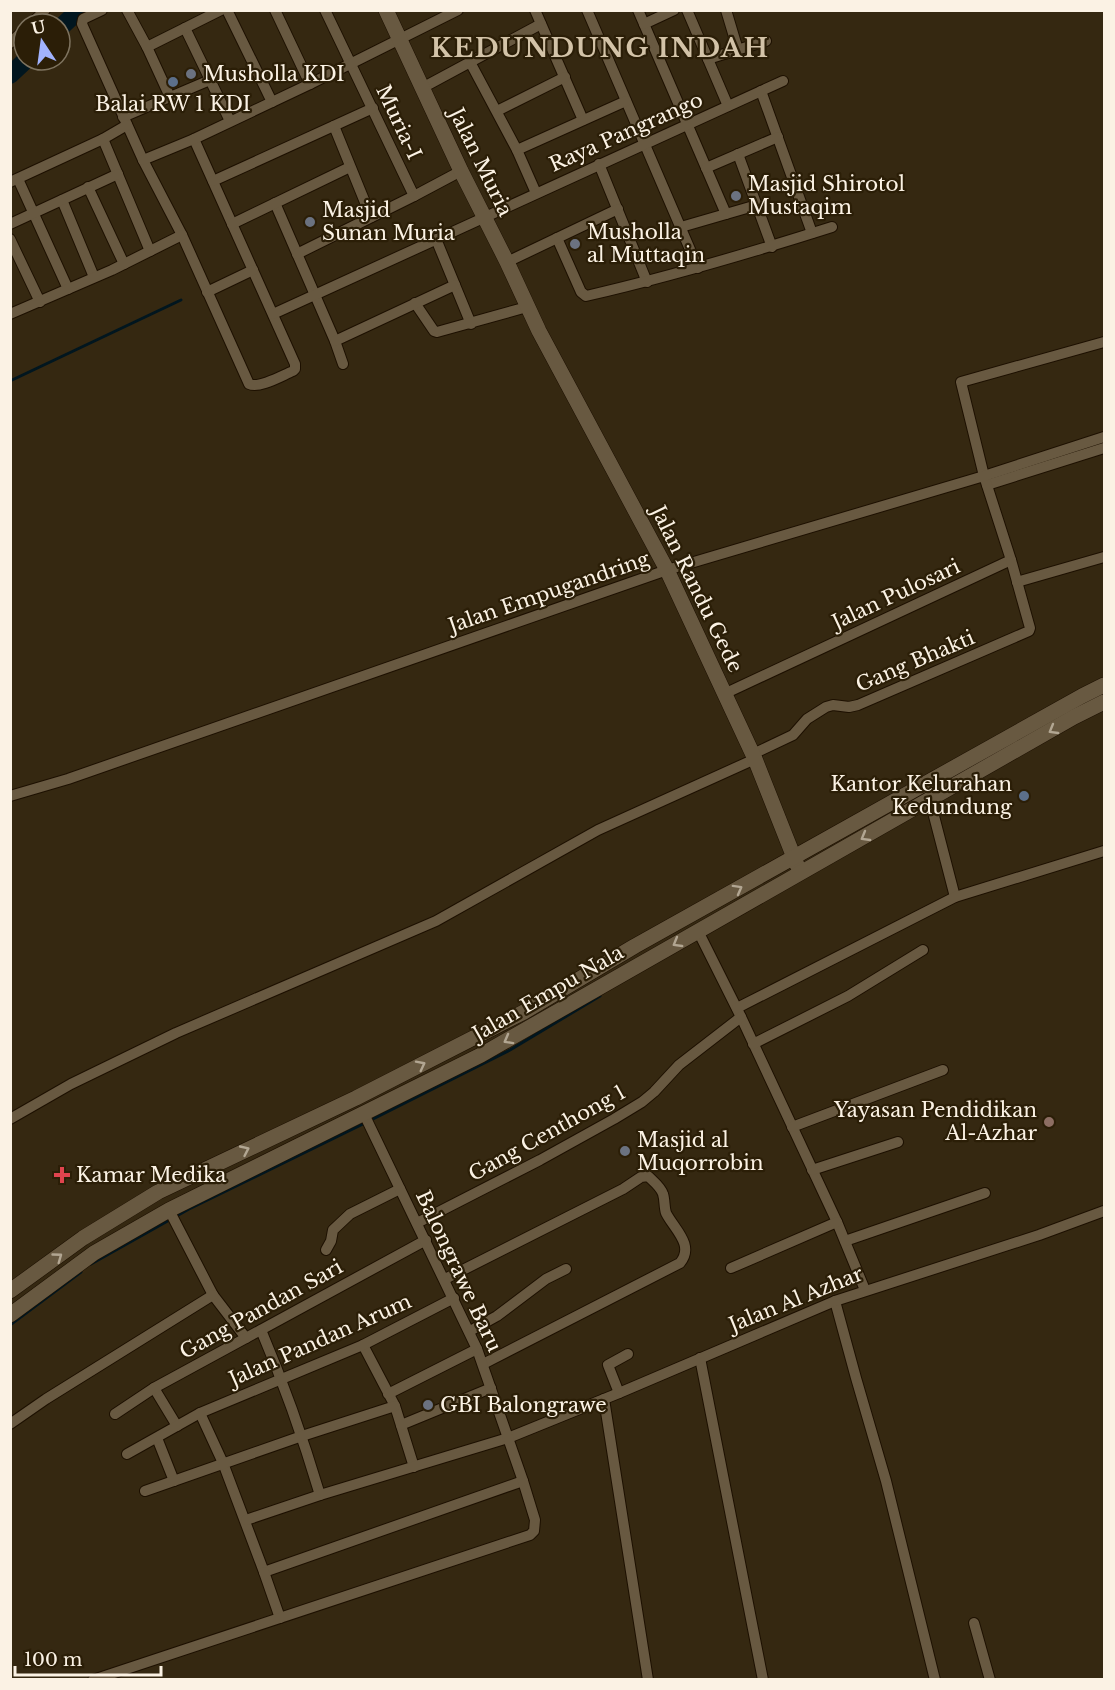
<svg xmlns="http://www.w3.org/2000/svg" width="1115" height="1690" font-family="'Libre Baskerville',serif">
  <style>
    .lines { fill: none; stroke-linecap: round; stroke-linejoin: round }
    .stream { stroke: #01161f; stroke-width: 3 }
    .river { stroke: #01161f; stroke-width: 18 }
    .street-casing { stroke: #1d1000; stroke-width: 12 }
    .secondary-casing { stroke: #1d1000; stroke-width: 16 }
    .street { stroke: #685941; stroke-width: 10 }
    .secondary { stroke: #685941; stroke-width: 15 }
    .oneway { stroke: #b2a692 }
    .worship-dot { fill: #6b7280; stroke: #2b1e07; stroke-width: 2 }
    .service-dot { fill: #5c6f8a; stroke: #2b1e07; stroke-width: 2 }
    .education-dot { fill: #8d6e63; stroke: #2b1e07; stroke-width: 2 }
    .health-dot { fill: #e0444e; stroke: #2b1e07; stroke-width: 2 }
    .labels { text-anchor: middle; dominant-baseline: central; stroke-width: 4.5; stroke-linejoin: round; paint-order: stroke }
    .poi-label { font-size: 20px; fill: #fbf2e4; stroke: #2b1e07; text-anchor: start }
    .street-label { font-size: 20px; fill: #fbf2e4; stroke: #2b1e07 }
    .district-label { font-size: 26px; font-weight: bold; letter-spacing: 1.5px; fill: #d3c3a8; stroke: #2b1e07 }
  </style>
  <rect width="100%" height="100%" fill="#352811"/>
  <g class="lines">
    <!-- stream -->
    <g class="stream">
      <path d="M10,381L181,300"/>
      <path d="M371,1120L510,1050L600,996"/>
      <path d="M91,1264L189,1209L365,1123"/>
      <path d="M10,1325L81,1272"/>
    </g>
    <!-- river -->
    <g class="river">
      <path d="M60,28L76,13L82,10"/>
      <path d="M10,75L26,60"/>
    </g>
    <!-- street casing -->
    <g class="street-casing">
      <g id="street">
        <path d="M102,10L83,19L82,24L143,160L182,235L249,384C259,389 281,376 293,371L295,369V364L194,139"/>
        <path d="M227,10L272,102"/>
        <path d="M275,10L310,84"/>
        <path d="M325,10L414,196"/>
        <path d="M535,10L583,120"/>
        <path d="M587,10L698,268"/>
        <path d="M638,10L726,214"/>
        <path d="M687,10L728,106"/>
        <path d="M726,10L738,50"/>
        <path d="M31,24L45,10"/>
        <path d="M644,24L674,10"/>
        <path d="M185,28L230,121"/>
        <path d="M10,43L24,30"/>
        <path d="M147,47L221,10"/>
        <path d="M708,59L766,41"/>
        <path d="M470,62L517,150L536,193"/>
        <path d="M422,88L541,24"/>
        <path d="M761,91L812,233"/>
        <path d="M170,97L210,80"/>
        <path d="M497,111L565,77"/>
        <path d="M123,117L170,97L147,47L127,10"/>
        <path d="M334,126L371,217"/>
        <path d="M103,139L150,251"/>
        <path d="M517,150L626,101"/>
        <path d="M738,154L772,247"/>
        <path d="M143,160L194,139L310,84L458,10"/>
        <path d="M599,164L647,282"/>
        <path d="M706,168L778,137"/>
        <path d="M18,179L68,289"/>
        <path d="M213,181L373,108"/>
        <path d="M10,182L103,139L127,125"/>
        <path d="M88,187L124,264"/>
        <path d="M62,200L94,277"/>
        <path d="M275,203L335,341L343,364"/>
        <path d="M10,224L118,174"/>
        <path d="M232,224L350,167"/>
        <path d="M681,227L757,205"/>
        <path d="M557,238L581,292L586,296C669,277 750,253 832,227"/>
        <path d="M10,239L40,302"/>
        <path d="M436,239L471,324"/>
        <path d="M297,254L414,196L461,171"/>
        <path d="M507,262L618,209"/>
        <path d="M207,292L253,270"/>
        <path d="M415,303L434,331L437,332L527,307"/>
        <path d="M10,314L112,270L182,235"/>
        <path d="M273,314L783,81"/>
        <path d="M335,341L455,285"/>
        <path d="M987,485L1104,448"/>
        <path d="M1017,582L1104,557"/>
        <path d="M724,694L1011,560L984,476L961,382L1104,342"/>
        <path d="M753,754L793,735L807,719L826,707L833,705L849,707L858,705L1029,631L1030,628L1011,560"/>
        <path d="M10,796L68,779L667,570L984,476L1104,437"/>
        <path d="M934,816L955,897"/>
        <path d="M698,931L741,1017L837,1222L865,1290"/>
        <path d="M737,1008L955,897L1104,851"/>
        <path d="M753,1044L848,996L923,950"/>
        <path d="M10,1119L71,1084L176,1033L436,921L598,830L755,759"/>
        <path d="M792,1127L943,1070"/>
        <path d="M812,1170L898,1142"/>
        <path d="M169,1210L213,1295L246,1338"/>
        <path d="M417,1223L540,1160L614,1119L642,1102L654,1092L679,1065L741,1017"/>
        <path d="M845,1241L985,1193"/>
        <path d="M326,1250L331,1241L333,1230L350,1214L400,1189"/>
        <path d="M731,1268L837,1222"/>
        <path d="M445,1279L623,1189L641,1177L648,1176C653,1181 661,1187 663,1194C665,1200 664,1207 666,1213C674,1229 695,1245 680,1263L483,1364"/>
        <path d="M835,1301L856,1378L886,1481L935,1680"/>
        <path d="M261,1330C284,1384 303,1438 320,1495"/>
        <path d="M470,1331L497,1316L546,1279L566,1269"/>
        <path d="M363,1345L395,1406L414,1467"/>
        <path d="M700,1358L763,1680"/>
        <path d="M154,1388L177,1426"/>
        <path d="M619,1393L608,1365L628,1354"/>
        <path d="M388,1394L477,1349"/>
        <path d="M604,1399L648,1680"/>
        <path d="M200,1413L223,1463L264,1572L523,1481"/>
        <path d="M115,1414L154,1388L426,1240"/>
        <path d="M10,1424L46,1399L213,1295"/>
        <path d="M401,1425L491,1388"/>
        <path d="M157,1438L174,1481"/>
        <path d="M127,1454L200,1413L363,1345L454,1298"/>
        <path d="M145,1491L302,1436L395,1406"/>
        <path d="M246,1520L320,1495L508,1438L619,1393L835,1301L1039,1235L1104,1211"/>
        <path d="M264,1572L280,1618"/>
        <path d="M974,1623L990,1680"/>
        <path d="M93,1680L530,1535L534,1531L535,1520L523,1481L477,1349L364,1114"/>
      </g>
    </g>
    <!-- secondary casing -->
    <g class="secondary-casing">
      <g id="secondary">
        <path d="M386,10L461,171L507,262L539,331L667,570L755,759L797,865"/>
        <path d="M10,1291L83,1238L158,1192L356,1098L524,1012L635,946L1082,696L1104,685"/>
        <path d="M10,1315L94,1253L169,1210L481,1055L1074,717L1104,702"/>
      </g>
    </g>
    <!-- street -->
    <use href="#street" class="street"/>
    <!-- secondary -->
    <use href="#secondary" class="secondary"/>
  </g>
  <!-- one-way arrows -->
  <defs><path id="oneway-chevron" d="M-2-3.5L2.5 0L-2 3.5" fill="none" stroke-width="1.6" stroke-linecap="round" stroke-linejoin="round" transform="scale(1.5)"/></defs>
  <g class="oneway">
    <use href="#oneway-chevron" transform="translate(1053 730) rotate(150)"/>
    <use href="#oneway-chevron" transform="translate(865 837) rotate(150)"/>
    <use href="#oneway-chevron" transform="translate(738 889) rotate(-29)"/>
    <use href="#oneway-chevron" transform="translate(677 943) rotate(150)"/>
    <use href="#oneway-chevron" transform="translate(508 1040) rotate(151)"/>
    <use href="#oneway-chevron" transform="translate(421 1065) rotate(-27)"/>
    <use href="#oneway-chevron" transform="translate(245 1150) rotate(-25)"/>
    <use href="#oneway-chevron" transform="translate(58 1257) rotate(-36)"/>
  </g>
  <!-- markers -->
  <g class="worship-dot">
    <circle cx="191" cy="74" r="6"/>
    <circle cx="736" cy="196" r="6"/>
    <circle cx="310" cy="222" r="6"/>
    <circle cx="575" cy="244" r="6"/>
    <circle cx="625" cy="1151" r="6"/>
    <circle cx="428" cy="1405" r="6"/>
  </g>
  <g class="service-dot">
    <circle cx="173" cy="82" r="6"/>
    <circle cx="1024" cy="796" r="6"/>
  </g>
  <circle class="education-dot" cx="1049" cy="1122" r="6"/>
  <path class="health-dot" d="M59 1166h6v6h6v6h-6v6h-6v-6h-6v-6h6z"/>
  <g class="labels">
    <!-- poi labels -->
    <g class="poi-label">
      <text x="203" y="74">Musholla KDI</text>
      <text x="173" y="104" text-anchor="middle">Balai RW 1 KDI</text>
      <text x="748" y="184">Masjid Shirotol<tspan x="748" dy="23">Mustaqim</tspan></text>
      <text x="322" y="210">Masjid<tspan x="322" dy="23">Sunan Muria</tspan></text>
      <text x="587" y="232">Musholla<tspan x="587" dy="23">al Muttaqin</tspan></text>
      <text x="1012" y="784" text-anchor="end">Kantor Kelurahan<tspan x="1012" dy="23">Kedundung</tspan></text>
      <text x="1037" y="1110" text-anchor="end">Yayasan Pendidikan<tspan x="1037" dy="23">Al-Azhar</tspan></text>
      <text x="637" y="1140">Masjid al<tspan x="637" dy="23">Muqorrobin</tspan></text>
      <text x="76" y="1175">Kamar Medika</text>
      <text x="440" y="1405">GBI Balongrawe</text>
    </g>
    <!-- street labels -->
    <g class="street-label">
      <text transform="translate(399 122) rotate(65)">Muria-I</text>
      <text transform="translate(626 132) rotate(-24)">Raya Pangrango</text>
      <text transform="translate(481 162) rotate(64)">Jalan Muria</text>
      <text transform="translate(697 589) rotate(64)">Jalan Randu Gede</text>
      <text transform="translate(549 592) rotate(-19)">Jalan Empugandring</text>
      <text transform="translate(896 594) rotate(-25)">Jalan Pulosari</text>
      <text transform="translate(915 661) rotate(-23)">Gang Bhakti</text>
      <text transform="translate(548 993) rotate(-30)">Jalan Empu Nala</text>
      <text transform="translate(547 1133) rotate(-29)">Gang Centhong 1</text>
      <text transform="translate(459 1271) rotate(65)">Balongrawe Baru</text>
      <text transform="translate(796 1299) rotate(-22)">Jalan Al Azhar</text>
      <text transform="translate(261 1309) rotate(-29)">Gang Pandan Sari</text>
      <text transform="translate(320 1340) rotate(-24)">Jalan Pandan Arum</text>
    </g>
    <!-- district labels -->
    <g class="district-label">
      <text x="600" y="48">KEDUNDUNG INDAH</text>
    </g>
  </g>
  <!-- border -->
  <rect width="1115" height="1690" fill="none" stroke="#fbf2e4" stroke-width="24"/>
  <!-- north arrow -->
  <g transform="translate(42 42) rotate(347)"><circle r="28" fill="#2b1e07" stroke="#7e735f" stroke-width="1.5"/>
  <path d="M0-4.5L10 22L0 15L-10 22Z" fill="#a1b2fd"/>
  <text y="-9" font-size="16" font-weight="bold" text-anchor="middle" fill="#fbf2e4">U</text>
  </g>
  <!-- scale -->
  <path d="M15 1666v9h146v-9" fill="none" stroke="#fbf2e4" stroke-width="3"/>
  <text x="24" y="1666" font-size="18" fill="#fbf2e4" stroke="#2b1e07" stroke-width="4.5" paint-order="stroke">100 m</text>
</svg>
